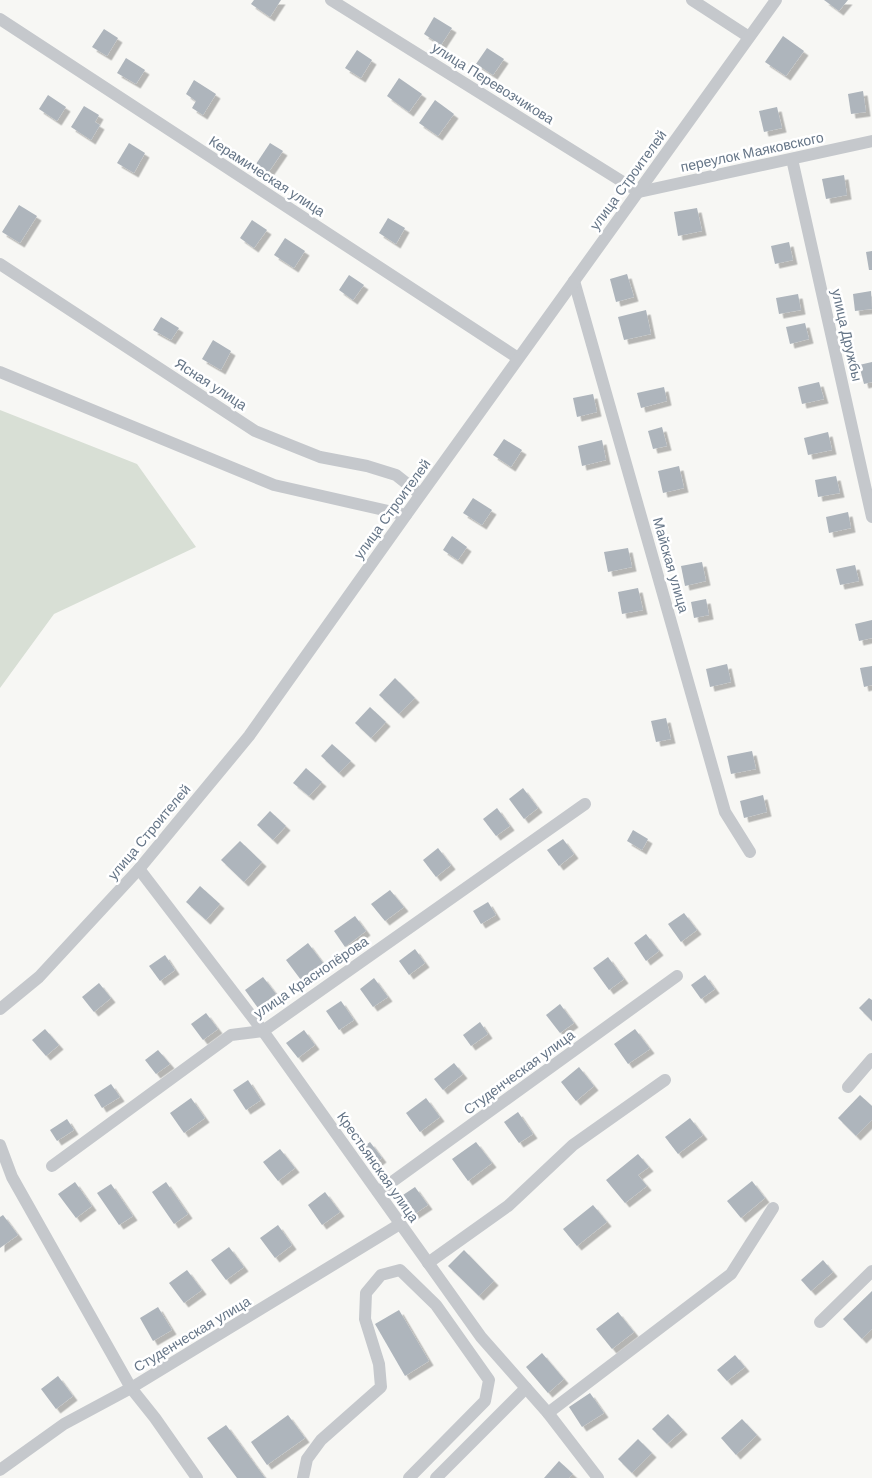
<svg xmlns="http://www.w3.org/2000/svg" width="872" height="1478" font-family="'DM Sans',sans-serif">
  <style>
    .green { fill: #d8dfd5 }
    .building { fill: #aeb5bc; filter: url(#shadow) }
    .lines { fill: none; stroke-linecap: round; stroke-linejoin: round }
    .minor { stroke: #c5c8cc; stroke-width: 12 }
    .labels { text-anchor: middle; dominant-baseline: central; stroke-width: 5; stroke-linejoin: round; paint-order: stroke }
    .street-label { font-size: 14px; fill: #657587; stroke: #fff }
  </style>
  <defs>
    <filter id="shadow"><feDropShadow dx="4.5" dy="4.5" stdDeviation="0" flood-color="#0004"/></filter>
  </defs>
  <rect width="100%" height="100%" fill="#f7f7f4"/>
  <!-- green -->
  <path class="green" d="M0,410L137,464L196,547L54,614L0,688Z"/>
  <!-- building -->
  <g class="building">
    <path d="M254,0H281L270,17L251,4Z"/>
    <path d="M824,0H848L839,11Z"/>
    <path d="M434,17L452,28L441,45L424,34Z"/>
    <path d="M104,29L118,38L107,56L92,47Z"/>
    <path d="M783,36L804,51L786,76L765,62Z"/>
    <path d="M487,48L504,59L493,75L476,64Z"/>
    <path d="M357,50L372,60L361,78L345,68Z"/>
    <path d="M126,58L145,70L136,84L117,73Z"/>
    <path d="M399,78L422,94L409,112L387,96Z"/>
    <path d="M194,80L216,94L203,115L192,108L196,101L186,94Z"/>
    <path d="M863,91L866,112L851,114L848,94Z"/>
    <path d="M48,95L66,107L57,121L39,109Z"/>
    <path d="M435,100L454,114L438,136L419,123Z"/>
    <path d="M84,106L99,115L95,122L100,125L91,140L71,127Z"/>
    <path d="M777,107L782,128L764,132L759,111Z"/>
    <path d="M129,143L145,153L134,173L117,163Z"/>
    <path d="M270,143L283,151L266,176L254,167Z"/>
    <path d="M844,175L847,195L826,199L822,179Z"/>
    <path d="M19,205L37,216L20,243L2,232Z"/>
    <path d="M697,208L702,231L678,236L674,212Z"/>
    <path d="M388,218L405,228L396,244L379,233Z"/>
    <path d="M252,220L267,230L254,248L240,238Z"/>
    <path d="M285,238L305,251L294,268L274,255Z"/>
    <path d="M789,242L793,260L775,264L771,246Z"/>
    <path d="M872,251V270H869L866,252Z"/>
    <path d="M627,274L634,297L616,302L610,279Z"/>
    <path d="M349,275L364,285L353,300L339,290Z"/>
    <path d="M871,291L872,309L855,311L853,294Z"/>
    <path d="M798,294L801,310L779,314L776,298Z"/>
    <path d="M646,310L651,334L624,340L618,317Z"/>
    <path d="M161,317L179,328L171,340L153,330Z"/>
    <path d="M805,323L809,339L790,344L786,327Z"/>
    <path d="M213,340L231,351L221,370L202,359Z"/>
    <path d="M872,362V382L864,384L859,365Z"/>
    <path d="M819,382L824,399L802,404L798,387Z"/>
    <path d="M664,387L667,401L641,408L637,393Z"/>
    <path d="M593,394L597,412L577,417L573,398Z"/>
    <path d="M662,427L667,446L653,449L648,431Z"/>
    <path d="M828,432L832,450L808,455L804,438Z"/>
    <path d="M504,439L522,450L511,467L493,455Z"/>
    <path d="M602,440L606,460L582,466L578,446Z"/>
    <path d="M679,466L684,488L663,493L658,471Z"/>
    <path d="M836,476L840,493L818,497L815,480Z"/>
    <path d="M473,498L492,510L482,525L463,513Z"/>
    <path d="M848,512L851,528L829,533L826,517Z"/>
    <path d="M452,536L467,547L458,560L443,550Z"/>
    <path d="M628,548L632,567L608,572L604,552Z"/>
    <path d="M702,562L706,581L685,586L681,566Z"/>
    <path d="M855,565L859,581L840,585L836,569Z"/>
    <path d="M638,588L643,610L622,614L618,592Z"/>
    <path d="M706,599L709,615L694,618L691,602Z"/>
    <path d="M872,620V638L859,641L855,624Z"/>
    <path d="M727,664L731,682L710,687L706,669Z"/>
    <path d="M872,666V685L864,687L860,668Z"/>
    <path d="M395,678L415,698L399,714L379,695Z"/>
    <path d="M370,707L386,722L371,738L355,723Z"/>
    <path d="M666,718L671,739L656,742L651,721Z"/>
    <path d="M332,744L351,761L339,773L321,756Z"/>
    <path d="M752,751L756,769L731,774L727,756Z"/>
    <path d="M306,768L322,782L309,796L293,783Z"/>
    <path d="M523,788L538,808L524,819L509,799Z"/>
    <path d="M763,795L767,812L744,818L740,801Z"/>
    <path d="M497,808L510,826L496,836L483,819Z"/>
    <path d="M270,811L286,826L273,840L257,825Z"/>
    <path d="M633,830L648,839L642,850L627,841Z"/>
    <path d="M563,839L574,854L559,866L547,850Z"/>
    <path d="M240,841L262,862L244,882L221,860Z"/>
    <path d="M438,848L451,865L436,877L423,860Z"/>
    <path d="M200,886L220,904L206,920L186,902Z"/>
    <path d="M390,890L404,907L385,921L371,904Z"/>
    <path d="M488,902L496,915L481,924L473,911Z"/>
    <path d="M684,913L697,930L681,942L668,924Z"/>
    <path d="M355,916L366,931L345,947L334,931Z"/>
    <path d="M646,934L659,951L646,961L634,943Z"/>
    <path d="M308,943L323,963L301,980L286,960Z"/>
    <path d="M415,949L425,963L409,975L399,961Z"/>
    <path d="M165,955L175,970L160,981L149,966Z"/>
    <path d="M608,957L624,979L609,990L593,968Z"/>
    <path d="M705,975L715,989L701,999L691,985Z"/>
    <path d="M263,977L276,994L258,1008L245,990Z"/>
    <path d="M374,978L388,997L373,1007L360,989Z"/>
    <path d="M99,983L111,998L94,1012L82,997Z"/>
    <path d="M869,998L872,1000V1021L859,1008Z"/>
    <path d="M341,1001L354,1020L339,1030L326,1011Z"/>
    <path d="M560,1004L574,1023L560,1033L546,1015Z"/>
    <path d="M206,1013L218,1029L203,1040L191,1024Z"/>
    <path d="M480,1022L488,1034L471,1046L463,1035Z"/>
    <path d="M45,1029L59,1045L46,1056L32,1040Z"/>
    <path d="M635,1029L650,1049L628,1064L614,1044Z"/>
    <path d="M304,1030L315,1045L298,1058L286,1043Z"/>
    <path d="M158,1050L170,1064L156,1074L145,1060Z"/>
    <path d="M454,1063L463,1074L443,1090L434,1079Z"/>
    <path d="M579,1067L594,1086L576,1101L561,1082Z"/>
    <path d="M248,1080L261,1100L246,1110L233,1090Z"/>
    <path d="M111,1084L120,1097L102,1108L94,1095Z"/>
    <path d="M860,1095L872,1106V1120L856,1136L838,1118Z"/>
    <path d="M191,1098L205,1118L184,1133L170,1113Z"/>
    <path d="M426,1098L440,1117L420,1132L406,1113Z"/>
    <path d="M518,1112L533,1134L519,1143L504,1122Z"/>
    <path d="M690,1118L703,1135L678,1154L665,1137Z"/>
    <path d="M67,1119L74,1130L57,1141L50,1130Z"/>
    <path d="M370,1142L382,1158L370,1167L358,1151Z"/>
    <path d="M476,1142L492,1163L468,1181L452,1159Z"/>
    <path d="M280,1149L295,1168L278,1181L263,1162Z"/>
    <path d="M638,1154L649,1167L638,1175L647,1186L625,1203L606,1180Z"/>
    <path d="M752,1181L765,1198L741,1218L727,1201Z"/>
    <path d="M75,1182L92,1206L76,1218L58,1194Z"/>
    <path d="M166,1182L188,1214L174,1224L152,1192Z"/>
    <path d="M111,1184L133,1216L119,1225L97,1193Z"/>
    <path d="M415,1187L428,1205L407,1219L394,1201Z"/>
    <path d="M325,1192L340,1212L322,1225L308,1205Z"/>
    <path d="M593,1205L607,1222L577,1246L563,1229Z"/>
    <path d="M3,1215L18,1235L0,1248V1217Z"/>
    <path d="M278,1225L292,1245L275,1258L260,1238Z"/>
    <path d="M229,1247L244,1267L226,1280L211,1260Z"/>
    <path d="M464,1250L494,1281L479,1296L448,1266Z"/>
    <path d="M823,1260L833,1272L811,1291L801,1280Z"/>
    <path d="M187,1270L202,1290L184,1303L169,1283Z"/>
    <path d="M872,1291V1329L862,1339L843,1319Z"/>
    <path d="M158,1307L172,1330L153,1341L140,1318Z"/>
    <path d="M399,1310L429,1361L405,1376L375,1324Z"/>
    <path d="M618,1312L634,1332L612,1349L596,1329Z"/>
    <path d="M542,1353L564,1379L548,1393L526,1367Z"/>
    <path d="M735,1355L745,1367L727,1381L717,1370Z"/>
    <path d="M58,1376L73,1396L56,1409L41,1389Z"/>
    <path d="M590,1393L604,1413L582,1427L569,1407Z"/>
    <path d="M668,1414L683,1430L667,1444L652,1429Z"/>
    <path d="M288,1415L305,1438L267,1465L251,1442Z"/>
    <path d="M742,1419L757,1435L736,1455L721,1438Z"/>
    <path d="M226,1425L265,1478H237L207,1438Z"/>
    <path d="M638,1439L652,1453L632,1473L618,1459Z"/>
    <path d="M559,1461L573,1474L569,1478H544Z"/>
  </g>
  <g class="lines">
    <!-- minor -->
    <g class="minor">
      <path d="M331,0L639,192L872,141"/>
      <path d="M692,0L749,37"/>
      <path d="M0,19L518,358"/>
      <path d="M792,159L872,517"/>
      <path d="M0,264L255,431L320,457L367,466L396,475L420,494"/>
      <path d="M574,281L725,812L750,852"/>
      <path d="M0,372L274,485L406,515"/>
      <path d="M139,869L263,1031L481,1337L548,1413L598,1478"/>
      <path d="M0,1009L39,977L139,869L249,736L406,515L776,0"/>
      <path d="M848,1087L872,1059"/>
      <path d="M0,1145L12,1177L131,1388L155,1418L197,1478"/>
      <path d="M52,1166L231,1035L263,1031L585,804"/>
      <path d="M378,1192L677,976"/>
      <path d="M428,1263L508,1206L573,1145L665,1080"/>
      <path d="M820,1322L872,1271"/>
      <path d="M548,1413L731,1274L773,1208"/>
      <path d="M0,1470L64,1424L131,1388L400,1224"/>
      <path d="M303,1478L307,1459L321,1440L381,1387L379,1364L365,1319L366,1293L381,1275L400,1270L436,1305L489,1380L485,1401L409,1478"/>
      <path d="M436,1478L526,1388"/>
    </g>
  </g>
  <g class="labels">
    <!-- street labels -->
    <g class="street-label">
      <text transform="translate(493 83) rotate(32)">улица Перевозчикова</text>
      <text transform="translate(752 152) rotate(-12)">переулок Маяковского</text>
      <text transform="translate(267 176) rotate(33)">Керамическая улица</text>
      <text transform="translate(628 180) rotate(-54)">улица Строителей</text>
      <text transform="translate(847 335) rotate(77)">улица Дружбы</text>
      <text transform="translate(211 384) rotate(33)">Ясная улица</text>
      <text transform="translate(392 509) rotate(-54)">улица Строителей</text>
      <text transform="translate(671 565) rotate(74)">Майская улица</text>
      <text transform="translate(149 832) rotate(-50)">улица Строителей</text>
      <text transform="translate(311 977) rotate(-34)">улица Краснопёрова</text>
      <text transform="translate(519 1072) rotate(-36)">Студенческая улица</text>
      <text transform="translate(378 1167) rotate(55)">Крестьянская улица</text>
      <text transform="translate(192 1334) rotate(-31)">Студенческая улица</text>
    </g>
  </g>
</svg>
